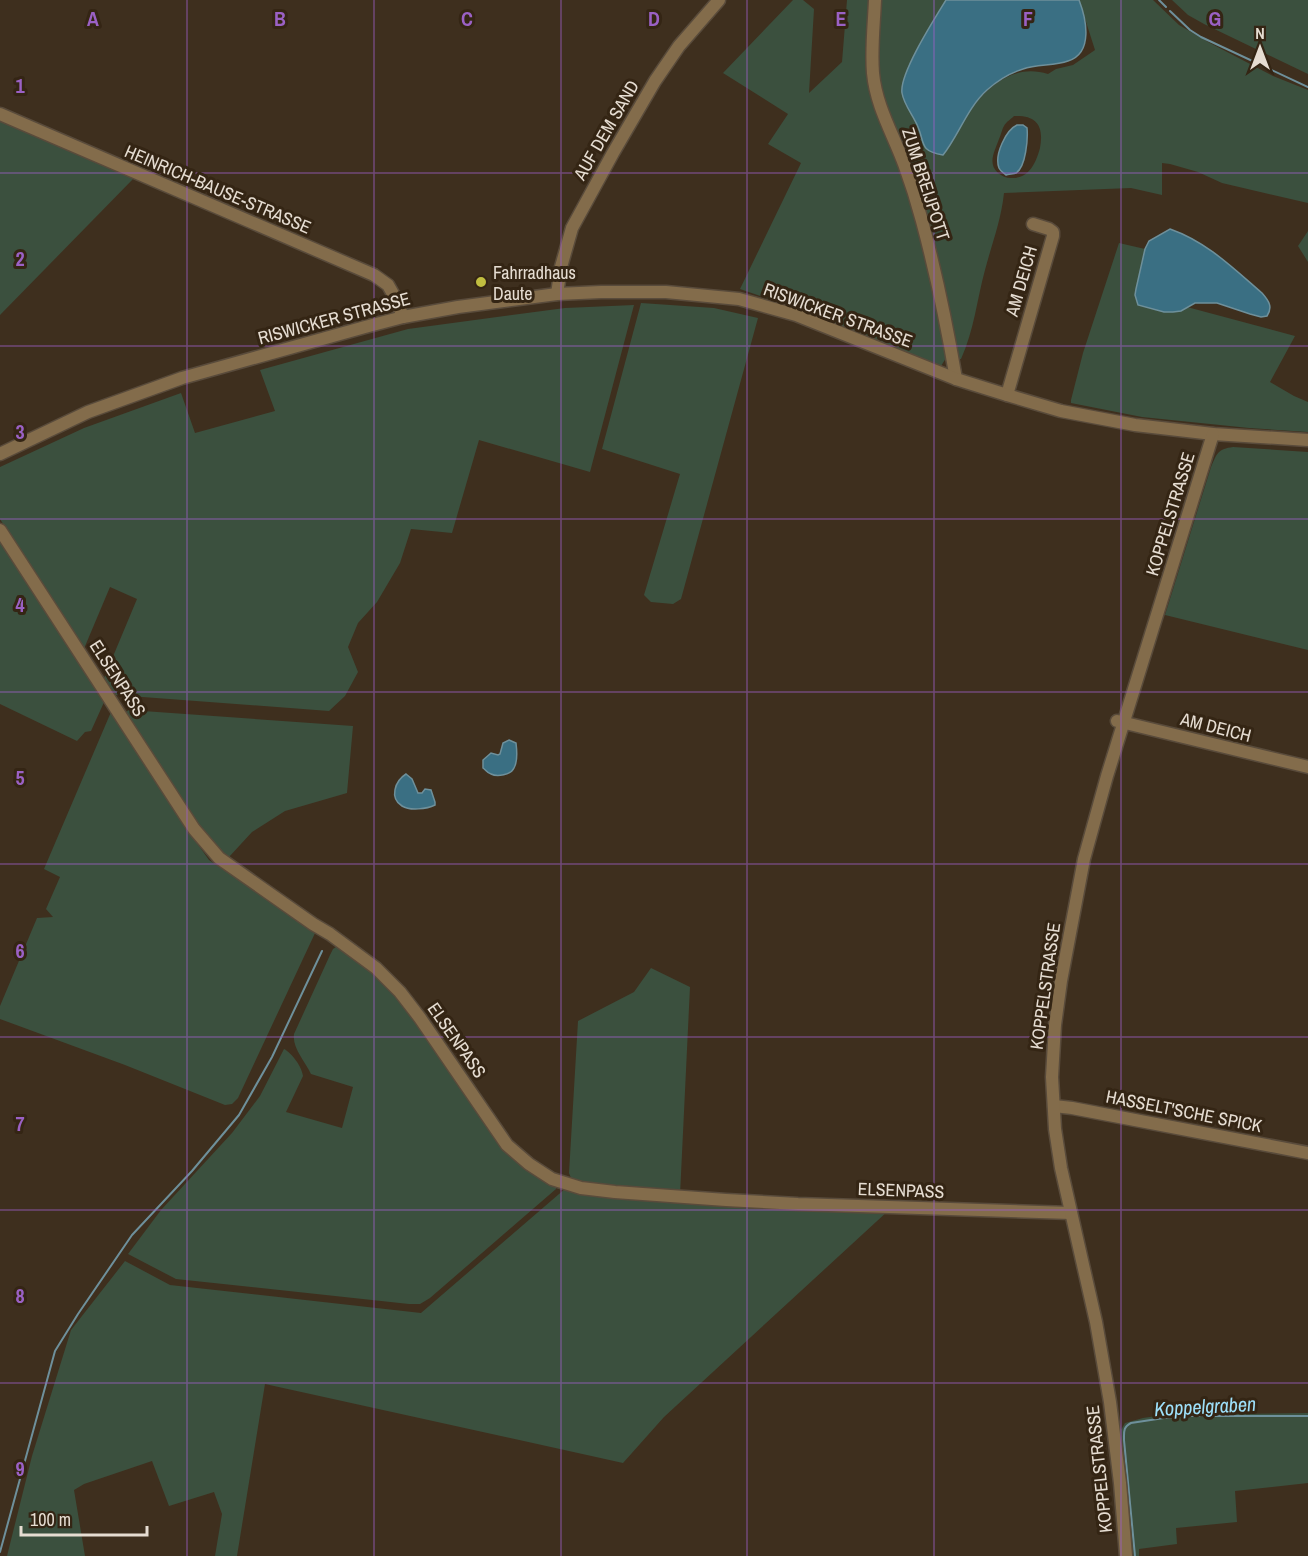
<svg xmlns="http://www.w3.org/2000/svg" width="1308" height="1556" font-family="'Archivo Narrow',sans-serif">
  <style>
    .green { fill: #3b503e; fill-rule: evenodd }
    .water { fill: #3a6f83; stroke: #6e909b; stroke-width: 1.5 }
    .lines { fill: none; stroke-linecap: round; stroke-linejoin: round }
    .stream { stroke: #6e909b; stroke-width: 2 }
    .minor-casing { stroke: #594b3b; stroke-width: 15 }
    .minor { stroke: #836c4b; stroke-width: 12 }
    .grid { fill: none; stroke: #9b61c5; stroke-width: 1.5; stroke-opacity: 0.55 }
    .poi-dot { fill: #c1be40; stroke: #342514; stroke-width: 2 }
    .labels { text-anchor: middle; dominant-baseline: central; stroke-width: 6; stroke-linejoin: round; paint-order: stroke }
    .street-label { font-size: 18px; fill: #e6ddd2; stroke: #342514 }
    .poi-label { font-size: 18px; fill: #e6ddd2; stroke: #342514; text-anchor: start }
    .water-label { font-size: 20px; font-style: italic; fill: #9ee0fa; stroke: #342514 }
    .grid-label { font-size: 20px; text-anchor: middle; font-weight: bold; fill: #9b61c5; stroke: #342514; stroke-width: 6; stroke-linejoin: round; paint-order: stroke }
  </style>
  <rect width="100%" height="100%" fill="#3e2f1e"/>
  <!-- green -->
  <g class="green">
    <path d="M793,0H803L814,9L809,93L842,62L847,0H873L870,69L919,221L946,350V358L941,366L936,365L816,315L740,289L801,163L768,144L788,114L723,73Z"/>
    <path d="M881,0H946L919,47L903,81L914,118L919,129L920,139L948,148C966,111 999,59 1048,74L1056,69L1073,65L1095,50L1079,0H1153L1179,25L1210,43L1273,76L1308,90V203L1222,183L1198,172L1170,164L1162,163V195L1131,188L1004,193C1001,221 992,243 985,270C977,299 974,331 961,359H958L880,86L878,66ZM1014,116C1037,115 1044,126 1040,148C1036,163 1029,179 1011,178C1006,178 1002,176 998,173C987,163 995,151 999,139C1001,135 1002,129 1004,126C1006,122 1011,119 1014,116Z"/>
    <path d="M1172,0H1308V74L1204,24L1188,15Z"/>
    <path d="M0,121L134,178L0,315Z"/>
    <path d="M1308,231V262L1298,246Z"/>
    <path d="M1119,243L1145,249L1136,289L1142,306C1157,307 1173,316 1187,307L1295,336L1270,382L1294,396L1308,402V432L1249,428L1142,417L1071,403V400L1083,353Z"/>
    <path d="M641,303L714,308L758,318L681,599L673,604L651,602L644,595L680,474L602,449Z"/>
    <path d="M634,305L590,472L479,440L452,533L411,529L400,563L377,602L358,623L348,647L358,672L345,696L329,711L116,695L104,678L137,599L110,587L83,651L0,519V467L84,428L181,393L195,433L275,411L260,370L408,329L565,308Z"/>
    <path d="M1233,447L1308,452V650L1165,615L1211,467C1217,453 1218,449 1233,447Z"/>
    <path d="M0,536L105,700L91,731L85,732L77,741L0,704Z"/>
    <path d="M129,710L353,726L347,793L285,811L252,832L229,857L212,843L196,822L126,715V712Z"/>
    <path d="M111,712L187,829L209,860L316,931L238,1098L232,1104L225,1105L125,1065L0,1019V1006L37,918L53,917L46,909L60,877L44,869Z"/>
    <path d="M336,947L341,948L370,968L397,994L499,1141L556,1185V1189L430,1298L420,1304H409L176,1279L128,1254L161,1210L232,1133L260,1096L284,1049C292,1053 302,1067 303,1076L286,1112L342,1128L353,1087L311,1074C305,1061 292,1048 294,1034L330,955L333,949Z"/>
    <path d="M651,968L690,987L680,1195L579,1184L571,1178L569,1173L578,1021L634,992Z"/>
    <path d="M566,1188L889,1210L664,1417L623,1463L265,1384L237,1556H215L222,1514L214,1492L169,1506L152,1461L84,1484L74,1490L85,1556H7L32,1456L71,1330L125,1261L170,1285L421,1313Z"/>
    <path d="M1308,1413V1483L1235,1491L1237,1522L1176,1528L1177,1544L1139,1549V1556H1132L1121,1430L1125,1423L1143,1418L1163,1415Z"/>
  </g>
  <!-- water -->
  <g class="water">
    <path d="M946,0H1079C1086,18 1094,53 1068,61C1054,66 1037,64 1023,69C1010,73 997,81 987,90C967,108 959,135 943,155C919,151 925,143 918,127C913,115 904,105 902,93C899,74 935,18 946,0Z"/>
    <path d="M1017,125H1023L1027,128C1028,138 1026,167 1016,173C1014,174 1008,174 1006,175C1003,172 1001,172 999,168C994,155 1006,130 1017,125Z"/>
    <path d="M1170,229C1207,242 1233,268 1262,293C1269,301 1273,307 1267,316L1261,317L1250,314L1217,303H1195L1181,311L1173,312H1164L1138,305L1135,295L1136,289L1145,249L1149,241Z"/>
    <path d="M509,740L516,743C517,751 518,761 514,768C511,775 497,777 491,774C487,773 486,770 483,768V760L491,753L498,755L500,754L503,743Z"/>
    <path d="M406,774L412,779L418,793H422L425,789L431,790L435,802V805C427,809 410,811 402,806C389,798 395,781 406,774Z"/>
  </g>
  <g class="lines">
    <!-- stream -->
    <g class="stream">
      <path d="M1159,0L1166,7"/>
      <path d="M1170,11L1190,30L1201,37L1308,87"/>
      <path d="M0,1552L55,1351L78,1314L132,1235L192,1171L239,1115L272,1057L322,951"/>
      <path d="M1135,1556L1124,1440C1124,1432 1123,1427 1131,1423L1164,1418L1189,1416H1308"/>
    </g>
    <!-- minor casing -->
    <g class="minor-casing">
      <g id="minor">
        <path d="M875,0C874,24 871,49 873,73C876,106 893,134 904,164C911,183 917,202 922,221C936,273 947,326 956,379"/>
        <path d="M0,114L374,275L388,285L397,301L403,317"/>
        <path d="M557,294L561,267L572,228L613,153L655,81L679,46L719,0"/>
        <path d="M1007,395L1053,236V232L1049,229L1033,224"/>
        <path d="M0,454L88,412L182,378L365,327L403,317L458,307L557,294L601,292H666L739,299L796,315L956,379L1007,395L1061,411L1135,425L1213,434L1308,440"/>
        <path d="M0,530L194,829L219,858L313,924L330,934L376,968L400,992L420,1018L507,1145L529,1164L552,1179L581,1188L615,1192L726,1200L798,1204L1071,1213"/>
        <path d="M1117,721L1308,767"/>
        <path d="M1054,1106L1072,1108L1308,1153"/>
        <path d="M1126,1556L1120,1483L1110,1402L1096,1322L1061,1168L1055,1129L1052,1077L1055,1025L1061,981L1084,859L1107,776L1213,434"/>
      </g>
    </g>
    <!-- minor -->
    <use href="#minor" class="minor"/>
  </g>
  <!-- grid -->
  <path class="grid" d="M187,0V1556M374,0V1556M561,0V1556M747,0V1556M934,0V1556M1121,0V1556M0,173H1308M0,346H1308M0,519H1308M0,692H1308M0,864H1308M0,1037H1308M0,1210H1308M0,1383H1308"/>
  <!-- markers -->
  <circle class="poi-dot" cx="481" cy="282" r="6"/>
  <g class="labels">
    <!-- street labels -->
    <g class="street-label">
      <text transform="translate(606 130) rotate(-60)">AUF DEM SAND</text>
      <text transform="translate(926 184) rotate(72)">ZUM BREIJPOTT</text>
      <text transform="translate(218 189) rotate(23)">HEINRICH-BAUSE-STRASSE</text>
      <text transform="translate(1021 281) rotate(-74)">AM DEICH</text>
      <text transform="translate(838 315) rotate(20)">RISWICKER STRASSE</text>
      <text transform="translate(334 318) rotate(-15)">RISWICKER STRASSE</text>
      <text transform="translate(1170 514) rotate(-73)">KOPPELSTRASSE</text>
      <text transform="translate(118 678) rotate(57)">ELSENPASS</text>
      <text transform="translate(1216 727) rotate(14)">AM DEICH</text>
      <text transform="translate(1045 986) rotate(-82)">KOPPELSTRASSE</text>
      <text transform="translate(457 1040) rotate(55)">ELSENPASS</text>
      <text transform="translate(1184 1111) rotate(11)">HASSELT'SCHE SPICK</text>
      <text transform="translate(901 1190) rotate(2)">ELSENPASS</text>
      <text transform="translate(1099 1469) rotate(-96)">KOPPELSTRASSE</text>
    </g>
    <!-- poi labels -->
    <g class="poi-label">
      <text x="493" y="272">Fahrradhaus<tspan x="493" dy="21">Daute</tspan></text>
    </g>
    <!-- water labels -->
    <g class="water-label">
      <text transform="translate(1205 1406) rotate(-3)">Koppelgraben</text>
    </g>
  </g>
  <g class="grid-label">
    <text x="93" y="26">A</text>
    <text x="280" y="26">B</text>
    <text x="467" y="26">C</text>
    <text x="654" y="26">D</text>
    <text x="841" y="26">E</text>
    <text x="1028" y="26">F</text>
    <text x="1215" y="26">G</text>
    <text x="20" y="93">1</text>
    <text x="20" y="266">2</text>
    <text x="20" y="439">3</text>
    <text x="20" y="612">4</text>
    <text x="20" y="785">5</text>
    <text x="20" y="958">6</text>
    <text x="20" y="1131">7</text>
    <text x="20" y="1303">8</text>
    <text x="20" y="1476">9</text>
  </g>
  <!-- north arrow -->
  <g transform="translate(1260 48)" stroke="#342514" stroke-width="4.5" paint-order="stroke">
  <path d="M0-4.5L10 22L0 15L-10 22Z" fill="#e6ddd2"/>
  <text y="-9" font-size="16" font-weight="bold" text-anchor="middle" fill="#e6ddd2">N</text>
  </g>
  <!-- scale -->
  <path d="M21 1526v9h126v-9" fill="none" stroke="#e6ddd2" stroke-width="3"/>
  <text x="30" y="1526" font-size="18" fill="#e6ddd2" stroke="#342514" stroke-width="4.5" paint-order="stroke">100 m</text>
</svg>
